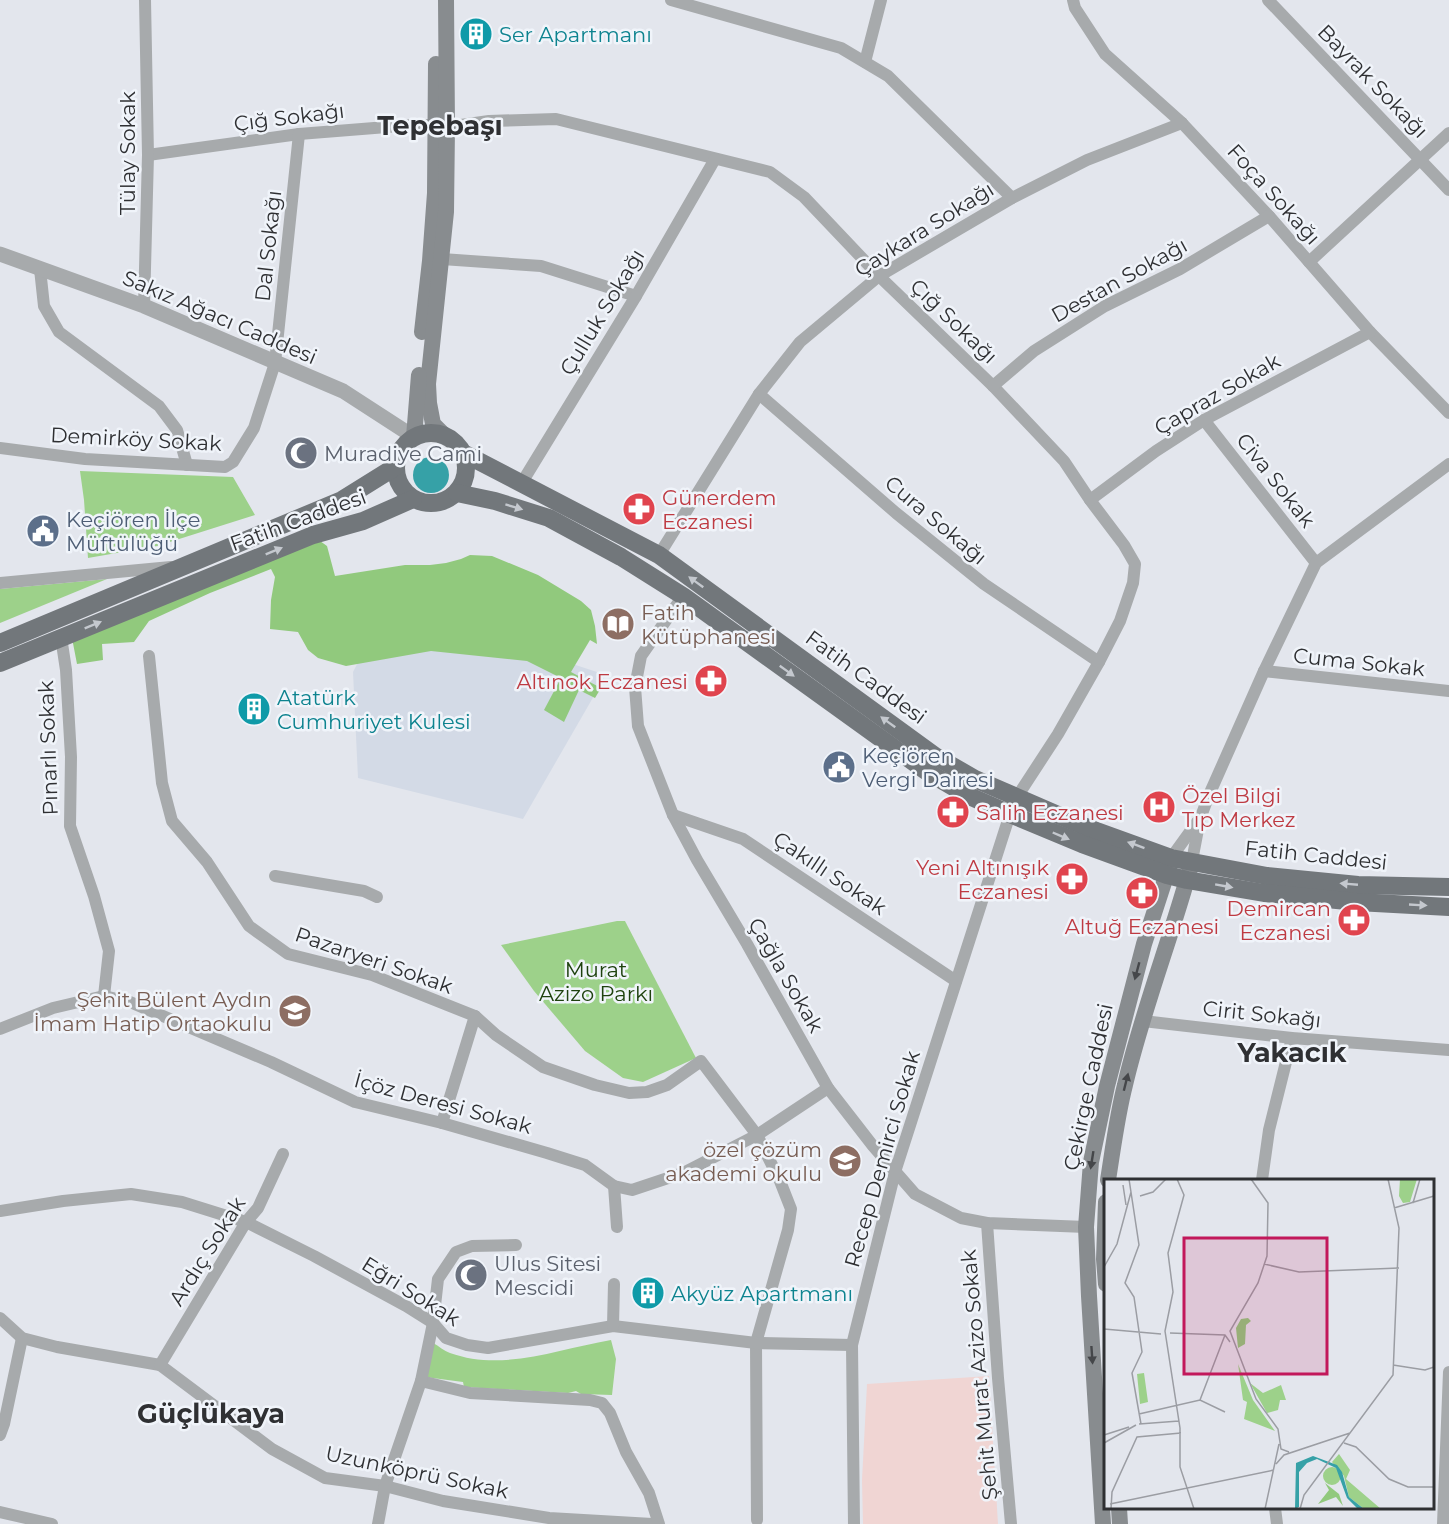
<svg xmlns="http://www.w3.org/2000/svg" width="1449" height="1524" font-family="Montserrat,sans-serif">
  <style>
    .built { fill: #d3dae6 }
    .education { fill: #f0d5d3 }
    .green { fill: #9dd18a }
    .forest { fill: #91c97d }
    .water { fill: #36a1a7 }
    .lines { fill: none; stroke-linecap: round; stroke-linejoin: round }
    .minor { stroke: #a7aaac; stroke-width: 12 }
    .tertiary { stroke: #a7aaac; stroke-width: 15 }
    .secondary { stroke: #888c8f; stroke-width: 16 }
    .primary { stroke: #72777b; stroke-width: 18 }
    .oneway { fill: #c4c8ce }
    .oneway2 { fill: #45474a }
    .labels { text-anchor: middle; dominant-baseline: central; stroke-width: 5; stroke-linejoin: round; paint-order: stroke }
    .culture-label { font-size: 21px; fill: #0d838f; stroke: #f0f4fa; text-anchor: start }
    .street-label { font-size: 21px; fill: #2f3033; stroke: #f0f4fa }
    .worship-label { font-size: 21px; fill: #5b616d; stroke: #f0f4fa; text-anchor: start }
    .health-label { font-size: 21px; fill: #be3a42; stroke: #f0f4fa; text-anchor: start }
    .service-label { font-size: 21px; fill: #4e5e75; stroke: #f0f4fa; text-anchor: start }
    .education-label { font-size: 21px; fill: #785e54; stroke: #f0f4fa; text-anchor: end }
    .park-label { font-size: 21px; fill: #1e420e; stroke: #f0f4fa }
    .district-label { font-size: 27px; font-weight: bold; fill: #2f3033; stroke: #f0f4fa }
    .inset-road { fill: none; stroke: #9b9da3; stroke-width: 1.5 }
    .view { fill: #c2185b; fill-opacity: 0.15; stroke: #c2185b; stroke-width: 3 }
    .inset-edge { fill: none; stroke: #2f3033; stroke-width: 3 }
  </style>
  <rect width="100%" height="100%" fill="#e3e6ed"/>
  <!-- built -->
  <path class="built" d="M366,647L524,648L606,675L523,819L358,778L353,672Z"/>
  <!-- education -->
  <path class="education" d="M989,1376L998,1524H863L862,1480L867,1384Z"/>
  <!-- green -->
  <g class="green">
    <path d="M80,471L233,477L255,515L157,546L88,558L84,500Z"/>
    <path d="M107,579L0,623V589Z"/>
    <path d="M617,921H625L696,1058L643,1082L623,1078L585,1051L534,991L501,945Z"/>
    <path d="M611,1340L616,1359L612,1395L581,1394L576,1391L568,1393L464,1387L463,1382L425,1377L433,1343C439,1346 444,1351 450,1353C503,1372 558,1349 611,1340Z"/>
  </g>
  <!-- forest -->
  <path class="forest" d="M320,541L327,546L335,576L405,565H430L446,563L461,559L470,555L492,556L538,575L581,601L591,610L595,626L597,644L590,640L571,672L601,688L595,698L579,690L564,722L544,710L561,678L527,661L431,651L346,666L318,658L308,650L298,632L270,629L271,600L275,577L271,569L210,593L149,621L134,642L102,644L103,660L77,664L72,638Z"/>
  <!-- water -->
  <circle class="water" cx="431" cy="475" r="18"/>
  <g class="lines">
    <!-- minor -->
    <g class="minor">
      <path d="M671,0L841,48L888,76L1012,198"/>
      <path d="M1073,0L1075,8L1105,54L1182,123L1269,216L1370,332L1449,413"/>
      <path d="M1268,0L1449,190"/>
      <path d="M865,62L881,0"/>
      <path d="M447,127L489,121L556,119L770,172L804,197L879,276L993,386L1064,461L1090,500L1124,545L1135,564L1133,583L1120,621L1099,662L1058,734L1017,797"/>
      <path d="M148,155L299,134L412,125H435"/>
      <path d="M442,259L541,266L636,296"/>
      <path d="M1309,262L1449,133"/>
      <path d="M40,269L44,306L59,332L159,406L177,430L187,465"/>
      <path d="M144,306L148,155L145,0"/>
      <path d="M993,386L1034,351L1105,306L1180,269L1269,216"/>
      <path d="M759,394L896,513L984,584L1099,662"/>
      <path d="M1204,420L1316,563"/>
      <path d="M0,448L85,459L225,467L233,462L254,428L275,363L299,134"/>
      <path d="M521,484L636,296L715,159"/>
      <path d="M1090,500L1156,451L1204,420L1370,332"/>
      <path d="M659,555L759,394L800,342L879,276L1012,198L1087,160L1182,123"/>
      <path d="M0,583L171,567"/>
      <path d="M683,596L641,656L635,687L638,726L673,815L697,860L747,944L828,1088L873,1146L915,1194L961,1218L987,1223L1086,1227"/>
      <path d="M61,637L66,670L71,757L70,826L94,896L109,951L104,996"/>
      <path d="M149,656L162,783L172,821L207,862L249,926L288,954L372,975L475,1016L496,1035L543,1067L595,1085L629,1093L647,1092L667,1085L701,1061L757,1135L780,1181L791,1209L788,1230L756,1343L757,1520"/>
      <path d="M1264,671L1449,691"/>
      <path d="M673,815L743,839L956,981"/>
      <path d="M1171,858L1197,822"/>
      <path d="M1192,861L1200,819L1209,795L1264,671L1316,563L1449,464"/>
      <path d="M275,876L364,891L377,897"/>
      <path d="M1143,1021L1292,1038L1449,1050"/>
      <path d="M0,1029L53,1008L104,996L130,1002L271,1062L355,1102L442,1123L547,1153L585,1165L614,1186L632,1190L683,1173L757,1135L828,1088"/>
      <path d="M442,1123L475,1016"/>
      <path d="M1262,1180L1269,1130L1292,1038"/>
      <path d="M614,1186L617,1227"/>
      <path d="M0,1211L63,1201L131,1194L182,1202L246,1222L314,1256L406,1306L433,1323L446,1338L467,1345L488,1348L613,1326L756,1343L852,1345"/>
      <path d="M987,1223L998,1378L1011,1524"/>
      <path d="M0,1318L22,1338L57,1347L160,1365L272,1449L325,1478L385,1486L443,1501L549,1518L652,1524"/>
      <path d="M613,1326L614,1284"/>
      <path d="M160,1365L246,1222L258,1208L283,1154"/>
      <path d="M421,1381L470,1393L590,1400L602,1403L610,1413L626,1452L649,1493L659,1524"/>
      <path d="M0,1435L4,1424L22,1338"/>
      <path d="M1275,1508L1277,1524"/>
      <path d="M0,1512L52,1524"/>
      <path d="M378,1524L385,1486L421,1381L433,1323L438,1279L456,1252L472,1246L516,1245"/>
      <path d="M854,1524L852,1345L895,1172L1010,814"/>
      <path d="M1443,1524L1449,1372"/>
    </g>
    <!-- tertiary -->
    <path class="tertiary" d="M0,254L144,306L343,391L414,437"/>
    <!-- secondary -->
    <g class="secondary">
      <path d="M422,332L430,261L435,193L436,64"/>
      <path d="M445,436L433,424L429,403L428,384L446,212L447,127L446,0"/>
      <path d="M414,437L419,375"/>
      <path d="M1108,1180C1113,1149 1117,1116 1125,1085C1142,1012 1170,941 1190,869"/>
      <path d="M1106,1202L1104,1259L1106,1284"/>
      <path d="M1119,1508L1120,1524"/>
      <path d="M1103,1524L1089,1296L1086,1227L1091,1162L1107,1086L1144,944L1170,864"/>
    </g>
    <!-- primary -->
    <g class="primary">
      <circle cx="431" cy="468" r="35"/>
      <path d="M463,453L659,555L935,756L975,779L1088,828L1171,858L1267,876L1358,885L1449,887"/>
      <path d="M457,493L495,501L549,518L621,557L683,596L926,771L967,795L1010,814L1082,844L1167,875L1187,880L1264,893L1357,902L1449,907"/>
      <path d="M0,643L342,500L395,467"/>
      <path d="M0,663L313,535L363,521L413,499"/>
    </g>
  </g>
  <!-- one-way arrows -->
  <defs><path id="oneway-solid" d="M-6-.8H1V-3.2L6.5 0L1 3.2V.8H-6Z" transform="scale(1.5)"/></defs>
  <g class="oneway">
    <use href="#oneway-solid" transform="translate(514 507) rotate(17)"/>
    <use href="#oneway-solid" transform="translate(274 551) rotate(-22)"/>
    <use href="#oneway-solid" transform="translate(696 582) rotate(-144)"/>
    <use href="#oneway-solid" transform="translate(93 625) rotate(-22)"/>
    <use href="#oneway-solid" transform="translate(787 671) rotate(36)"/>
    <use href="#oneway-solid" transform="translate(888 722) rotate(-144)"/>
    <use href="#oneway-solid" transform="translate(1061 836) rotate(23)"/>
    <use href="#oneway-solid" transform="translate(1136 845) rotate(-160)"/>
    <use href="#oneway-solid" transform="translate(1349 884) rotate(-175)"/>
    <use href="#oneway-solid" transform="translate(1224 886) rotate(10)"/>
    <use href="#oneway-solid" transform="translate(1418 905) rotate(3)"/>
  </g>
  <g class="oneway2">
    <use href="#oneway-solid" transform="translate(1137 971) rotate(105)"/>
    <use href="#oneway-solid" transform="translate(1126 1082) rotate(-76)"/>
    <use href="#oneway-solid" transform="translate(1092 1160) rotate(99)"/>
    <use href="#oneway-solid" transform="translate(1092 1355) rotate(86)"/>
  </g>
  <!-- icons -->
  <defs>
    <g id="building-disc" transform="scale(1.725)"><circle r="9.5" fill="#0f9aa8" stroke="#f0f4fa"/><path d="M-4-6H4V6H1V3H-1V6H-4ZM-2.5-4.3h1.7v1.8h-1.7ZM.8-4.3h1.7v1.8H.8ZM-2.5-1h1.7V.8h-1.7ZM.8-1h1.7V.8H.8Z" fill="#fff"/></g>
    <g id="mosque-disc" transform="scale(1.725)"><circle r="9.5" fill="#6b7280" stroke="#f0f4fa"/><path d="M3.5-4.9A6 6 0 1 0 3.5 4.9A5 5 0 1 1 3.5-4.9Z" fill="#fff"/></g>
    <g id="pharmacy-disc" transform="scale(1.725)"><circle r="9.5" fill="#e0444e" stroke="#f0f4fa"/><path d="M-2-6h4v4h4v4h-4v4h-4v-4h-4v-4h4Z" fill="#fff"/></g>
    <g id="civic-disc" transform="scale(1.725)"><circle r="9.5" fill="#5c6f8a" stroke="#f0f4fa"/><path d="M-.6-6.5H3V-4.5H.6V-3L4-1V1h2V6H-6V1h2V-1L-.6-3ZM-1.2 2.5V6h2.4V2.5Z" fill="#fff"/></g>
    <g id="library-disc" transform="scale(1.725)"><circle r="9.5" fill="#8d6e63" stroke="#f0f4fa"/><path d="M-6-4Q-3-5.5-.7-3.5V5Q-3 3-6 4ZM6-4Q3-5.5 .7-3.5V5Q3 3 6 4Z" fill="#fff"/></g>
    <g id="hospital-disc" transform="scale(1.725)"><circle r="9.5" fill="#e0444e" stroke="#f0f4fa"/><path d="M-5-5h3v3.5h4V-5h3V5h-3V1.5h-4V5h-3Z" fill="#fff"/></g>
    <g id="school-disc" transform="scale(1.725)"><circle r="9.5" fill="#8d6e63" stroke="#f0f4fa"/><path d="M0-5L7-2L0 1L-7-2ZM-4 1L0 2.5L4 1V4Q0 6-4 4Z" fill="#fff"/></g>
  </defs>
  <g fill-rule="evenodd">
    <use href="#building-disc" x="476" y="34"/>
    <use href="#mosque-disc" x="301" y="453"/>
    <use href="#pharmacy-disc" x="639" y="509"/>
    <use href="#civic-disc" x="43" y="531"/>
    <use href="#library-disc" x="618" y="624"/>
    <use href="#pharmacy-disc" x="711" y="681"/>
    <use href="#building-disc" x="254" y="709"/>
    <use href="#civic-disc" x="839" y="767"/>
    <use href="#hospital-disc" x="1159" y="807"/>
    <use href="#pharmacy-disc" x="953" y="812"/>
    <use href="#pharmacy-disc" x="1072" y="879"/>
    <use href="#pharmacy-disc" x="1142" y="893"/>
    <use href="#pharmacy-disc" x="1354" y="920"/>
    <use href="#school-disc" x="295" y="1011"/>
    <use href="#school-disc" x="845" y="1161"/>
    <use href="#mosque-disc" x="471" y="1275"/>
    <use href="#building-disc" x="648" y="1293"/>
  </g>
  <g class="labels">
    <!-- culture labels -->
    <g class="culture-label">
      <text x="499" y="34">Ser Apartmanı</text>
      <text x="277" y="697">Atatürk<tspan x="277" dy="24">Cumhuriyet Kulesi</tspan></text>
      <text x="671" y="1293">Akyüz Apartmanı</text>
    </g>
    <!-- street labels -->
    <g class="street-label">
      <text transform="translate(1373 81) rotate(46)">Bayrak Sokağı</text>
      <text transform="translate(289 117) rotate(-7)">Çığ Sokağı</text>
      <text transform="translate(127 153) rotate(-90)">Tülay Sokak</text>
      <text transform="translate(1274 194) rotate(48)">Foça Sokağı</text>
      <text transform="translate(924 229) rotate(-32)">Çaykara Sokağı</text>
      <text transform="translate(268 246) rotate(-84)">Dal Sokağı</text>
      <text transform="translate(1119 280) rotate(-29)">Destan Sokağı</text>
      <text transform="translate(602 312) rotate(-59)">Çulluk Sokağı</text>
      <text transform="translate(220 317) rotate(23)">Sakız Ağacı Caddesi</text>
      <text transform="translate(954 321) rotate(44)">Çığ Sokağı</text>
      <text transform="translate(1217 394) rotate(-30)">Çapraz Sokak</text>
      <text transform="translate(136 439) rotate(3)">Demirköy Sokak</text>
      <text transform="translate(1276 480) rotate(52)">Civa Sokak</text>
      <text transform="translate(298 520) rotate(-20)">Fatih Caddesi</text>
      <text transform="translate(936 520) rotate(40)">Cura Sokağı</text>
      <text transform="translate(1359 662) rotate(6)">Cuma Sokak</text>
      <text transform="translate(866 677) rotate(36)">Fatih Caddesi</text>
      <text transform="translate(48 748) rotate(-92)">Pınarlı Sokak</text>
      <text transform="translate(1316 855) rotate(6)">Fatih Caddesi</text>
      <text transform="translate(830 873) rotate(34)">Çakıllı Sokak</text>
      <text transform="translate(374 960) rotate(19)">Pazaryeri Sokak</text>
      <text transform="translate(786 975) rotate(60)">Çağla Sokak</text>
      <text transform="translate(1262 1014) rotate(6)">Cirit Sokağı</text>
      <text transform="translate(1088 1087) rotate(-78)">Çekirge Caddesi</text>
      <text transform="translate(443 1103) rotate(15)">İçöz Deresi Sokak</text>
      <text transform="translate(882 1159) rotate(-74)">Recep Demirci Sokak</text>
      <text transform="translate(207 1251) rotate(-58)">Ardıç Sokak</text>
      <text transform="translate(411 1291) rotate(32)">Eğri Sokak</text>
      <text transform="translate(979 1375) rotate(-95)">Şehit Murat Azizo Sokak</text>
      <text transform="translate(417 1472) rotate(12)">Uzunköprü Sokak</text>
    </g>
    <!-- worship labels -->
    <g class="worship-label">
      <text x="324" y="453">Muradiye Cami</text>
      <text x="494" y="1263">Ulus Sitesi<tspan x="494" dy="24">Mescidi</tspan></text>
    </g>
    <!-- health labels -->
    <g class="health-label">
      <text x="662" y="497">Günerdem<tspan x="662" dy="24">Eczanesi</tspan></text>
      <text x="688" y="681" text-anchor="end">Altınok Eczanesi</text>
      <text x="1182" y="795">Özel Bilgi<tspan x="1182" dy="24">Tıp Merkez</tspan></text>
      <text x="976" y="812">Salih Eczanesi</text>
      <text x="1049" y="867" text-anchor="end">Yeni Altınışık<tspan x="1049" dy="24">Eczanesi</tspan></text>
      <text x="1331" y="908" text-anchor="end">Demircan<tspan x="1331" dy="24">Eczanesi</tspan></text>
      <text x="1142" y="926" text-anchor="middle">Altuğ Eczanesi</text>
    </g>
    <!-- service labels -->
    <g class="service-label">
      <text x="66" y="519">Keçiören İlçe<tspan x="66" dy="24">Müftülüğü</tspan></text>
      <text x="862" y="755">Keçiören<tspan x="862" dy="24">Vergi Dairesi</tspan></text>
    </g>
    <!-- education labels -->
    <g class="education-label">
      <text x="641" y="612" text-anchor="start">Fatih<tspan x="641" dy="24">Kütüphanesi</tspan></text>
      <text x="272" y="999">Şehit Bülent Aydın<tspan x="272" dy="24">İmam Hatip Ortaokulu</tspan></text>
      <text x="822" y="1149">özel çözüm<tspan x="822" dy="24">akademi okulu</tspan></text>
    </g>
    <!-- park labels -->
    <g class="park-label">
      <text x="596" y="969">Murat<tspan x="596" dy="24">Azizo Parkı</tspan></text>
    </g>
    <!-- district labels -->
    <g class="district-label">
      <text x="440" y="125">Tepebaşı</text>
      <text x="1292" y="1052">Yakacık</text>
      <text x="211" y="1413">Güçlükaya</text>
    </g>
  </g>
  <!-- overview -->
  <g transform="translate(1104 1179)">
    <rect width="330" height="330" fill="#e3e6ed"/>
    <path d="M296,0H313L306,23L299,24L295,17ZM134,185L149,221L171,252L140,240L143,223L139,221ZM40,194L44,223L36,225L33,195ZM146,204L159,214L177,206L182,221H176L174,231L163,234ZM235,275L246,291L242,300L277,330H260L245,318L240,297L228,283ZM219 297a9 9 0 1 1 18 0a9 9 0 1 1-18 0Z" fill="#9dd18a"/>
    <path d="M144,139L147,142L142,146L141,165L134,169L132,149L137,140ZM221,304L235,315L239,327L232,318L214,325L225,311Z" fill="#91c97d"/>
    <path d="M209,277L233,286L238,293L245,318L260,330H254L243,319L232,289L213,280L203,284L195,293V328L191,330L192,284Z" fill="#36a1a7"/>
    <path class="inset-road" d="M25,0L35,66L21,104L30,118L38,173L28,194L37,245M73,0L80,16L64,74L69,113L61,152L76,249V288L90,330M147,0L164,24L163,77L154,104L126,152L152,220L174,250L177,270L185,273M19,6L22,26M36,17L49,13L62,0M309,24L316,0M290,29L330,17M160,85L195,93L295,89M0,88L13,65L27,13M0,150L57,155M66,154L121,156L126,163M289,186L321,191L330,188M96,221L121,156M35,235L96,221L121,233M35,245L75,242M0,256L25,248M0,264L32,246M240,264L252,268L285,300L304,308H330M172,285L180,276L246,254M6,325L170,291M7,330L8,313L33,258L77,254M161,330L175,265M196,330L200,316L289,196L295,49L284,0"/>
    <path class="view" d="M80,59H223V195H80Z"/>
    <rect width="330" height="330" class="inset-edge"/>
  </g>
</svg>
